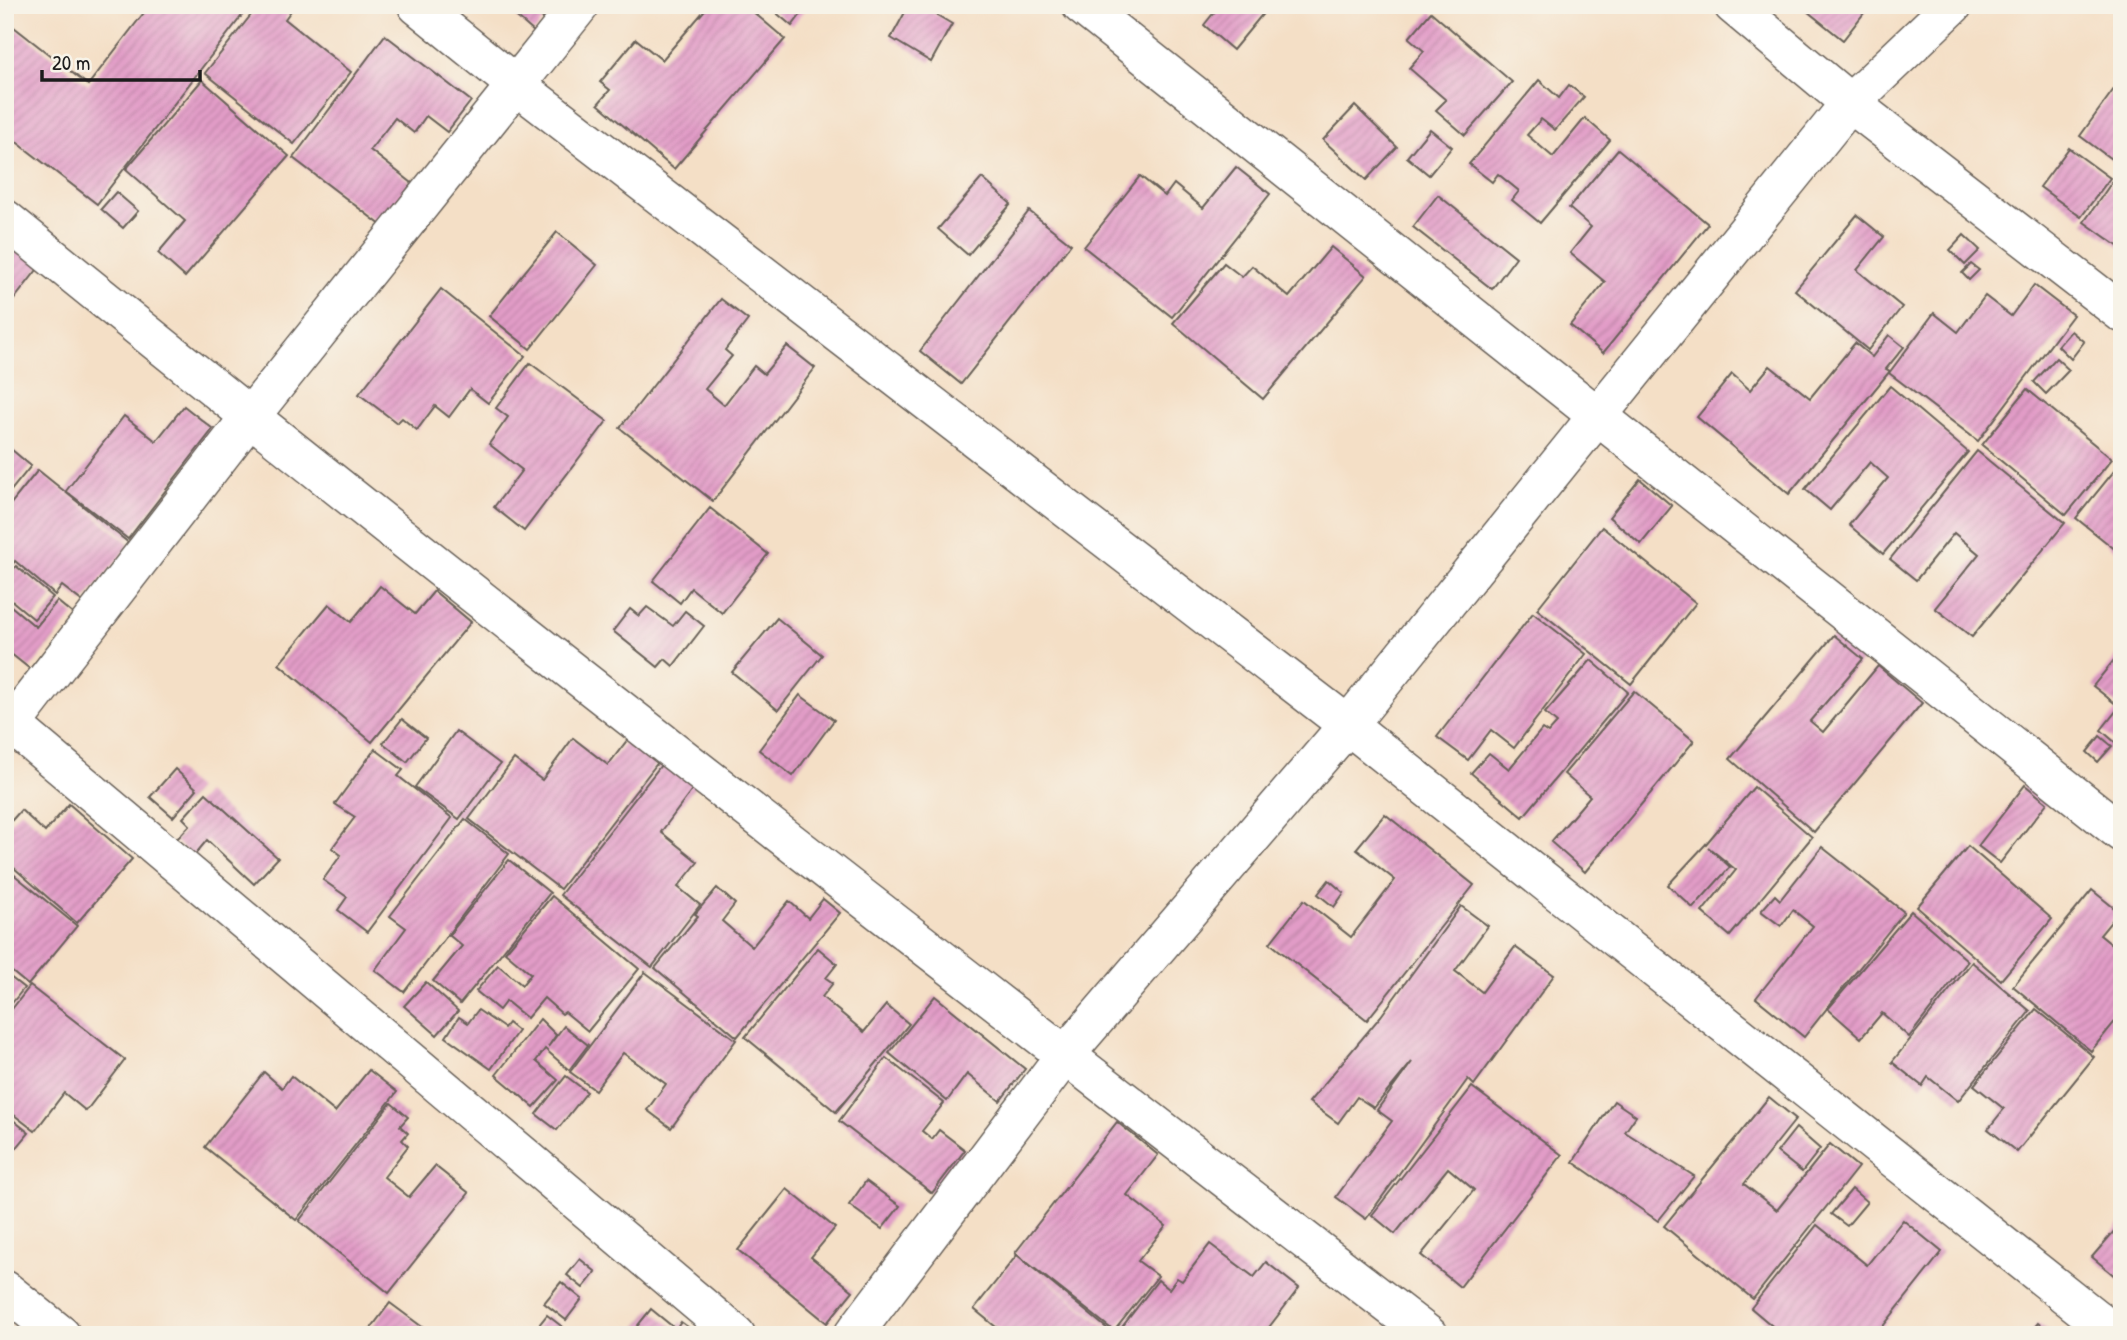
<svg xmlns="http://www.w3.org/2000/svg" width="2127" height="1340" font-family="'Patrick Hand',sans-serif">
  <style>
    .building { fill: url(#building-hatch) }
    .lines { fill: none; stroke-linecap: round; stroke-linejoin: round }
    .minor-casing { stroke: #686058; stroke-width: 41 }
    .minor { stroke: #fff; stroke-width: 38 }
  </style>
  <defs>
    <pattern id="building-hatch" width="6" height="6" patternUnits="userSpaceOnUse" patternTransform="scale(1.75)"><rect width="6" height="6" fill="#e29cc7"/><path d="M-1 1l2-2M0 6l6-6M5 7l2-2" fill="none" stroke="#c186aa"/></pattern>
  </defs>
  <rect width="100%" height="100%" fill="#f7f3e8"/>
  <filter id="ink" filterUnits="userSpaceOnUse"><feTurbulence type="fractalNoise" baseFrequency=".0143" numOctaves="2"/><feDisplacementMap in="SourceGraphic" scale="14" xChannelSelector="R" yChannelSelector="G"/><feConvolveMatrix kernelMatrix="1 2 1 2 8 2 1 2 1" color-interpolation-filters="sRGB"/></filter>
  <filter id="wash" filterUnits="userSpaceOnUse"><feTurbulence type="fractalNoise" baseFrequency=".00686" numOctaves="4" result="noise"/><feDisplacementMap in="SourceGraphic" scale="28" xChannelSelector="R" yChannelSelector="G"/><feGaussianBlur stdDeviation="1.57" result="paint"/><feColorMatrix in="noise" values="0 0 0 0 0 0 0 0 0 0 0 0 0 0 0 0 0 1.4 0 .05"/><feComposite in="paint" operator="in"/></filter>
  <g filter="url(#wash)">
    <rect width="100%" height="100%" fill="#f4dfc6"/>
    <g id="blocks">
      <!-- building -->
      <g class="building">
        <path d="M150,5H250L97,204L5,133V20L88,85Z"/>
        <path d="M259,5H295L285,19L351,72L294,144L205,73Z"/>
        <path d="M503,5H527L544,19L534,32Z"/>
        <path d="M709,5H745L785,39L674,169L598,104L610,90L600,82L636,39L662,60Z"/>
        <path d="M767,5H808L792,26Z"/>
        <path d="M909,5H920L952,24L931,62L891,38Z"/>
        <path d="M1220,5H1270L1233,50L1204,25Z"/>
        <path d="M1811,5H1863L1867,9L1843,40L1807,11Z"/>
        <path d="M1431,12L1512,82L1465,135L1436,110L1446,100L1409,68L1424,51L1409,38Z"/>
        <path d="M385,35L471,101L447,132L426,116L414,133L395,118L370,150L412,183L381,225L293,158Z"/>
        <path d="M2122,78V167L2080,136Z"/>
        <path d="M202,80L289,156L185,277L158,253L185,221L126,169Z"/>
        <path d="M1539,80L1559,98L1569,85L1584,97L1555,130L1541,119L1527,135L1553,157L1585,118L1610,140L1540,223L1512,200L1519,191L1498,174L1492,182L1469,164Z"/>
        <path d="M1355,106L1397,147L1366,180L1323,140Z"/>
        <path d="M1430,129L1452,147L1429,175L1407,157Z"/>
        <path d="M2069,148L2110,178L2081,217L2040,187Z"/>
        <path d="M1618,149L1708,224L1603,353L1570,325L1605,282L1570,253L1591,227L1569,208Z"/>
        <path d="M1236,167L1270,194L1172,317L1084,247L1140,176L1165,196L1174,184L1203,208Z"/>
        <path d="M982,178L1011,204L968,255L938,229Z"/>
        <path d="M2112,182L2122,189V249L2084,222Z"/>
        <path d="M116,192L138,211L123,228L101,209Z"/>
        <path d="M1438,195L1516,257L1492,289L1413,227Z"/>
        <path d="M1029,211L1071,244L961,384L920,351Z"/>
        <path d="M1857,215L1884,237L1857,270L1902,307L1868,350L1795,290Z"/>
        <path d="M557,232L597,265L530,349L489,316Z"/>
        <path d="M1964,235L1980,250L1965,265L1950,250Z"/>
        <path d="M5,240L47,257L5,311Z"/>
        <path d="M1331,247L1366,276L1263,399L1173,323L1224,263L1242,277L1252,266L1289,297Z"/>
        <path d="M1971,264L1979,270L1969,280L1962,273Z"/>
        <path d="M2034,285L2073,315L1978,441L1889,373L1934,313L1958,332L1985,296L2011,316Z"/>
        <path d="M441,289L525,356L488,403L470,389L449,417L435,406L417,430L402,418L397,423L359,394Z"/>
        <path d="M721,299L748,320L725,350L732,356L705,389L724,405L754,366L764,374L787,346L815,368L713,501L620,428Z"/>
        <path d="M2071,331L2084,342L2071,359L2058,346Z"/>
        <path d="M1889,335L1904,347L1886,369L1890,371L1789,494L1697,417L1732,374L1750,390L1770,366L1810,398L1855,343L1872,357Z"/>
        <path d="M2056,358L2069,370L2046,394L2034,382Z"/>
        <path d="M530,363L607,421L524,531L494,507L522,470L489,444L508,417L496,408Z"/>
        <path d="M1890,386L1968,452L1883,554L1849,525L1888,478L1870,462L1830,510L1805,489Z"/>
        <path d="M2027,389L2112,459L2066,515L1982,445Z"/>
        <path d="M184,406L213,429L128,539L66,491L124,416L156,441Z"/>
        <path d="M5,444L31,466L5,498Z"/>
        <path d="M1977,451L2065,523L1972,637L1935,608L1979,554L1954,533L1916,580L1890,559Z"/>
        <path d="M2119,465L2122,468V555L2076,518Z"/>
        <path d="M38,470L130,544L83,602L62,586L55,595L15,561L5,574V511Z"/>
        <path d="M1640,479L1672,506L1641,544L1609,517Z"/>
        <path d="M710,508L768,554L722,613L691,588L680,603L653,581Z"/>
        <path d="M1602,527L1696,603L1631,684L1537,609Z"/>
        <path d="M16,566L53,597L34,619L5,595V579Z"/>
        <path d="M380,586L415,614L434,591L471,622L372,742L279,664L329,604L351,622Z"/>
        <path d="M5,601L36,627L57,601L74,615L30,669L5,649Z"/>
        <path d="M647,607L673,626L685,611L704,626L673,666L665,659L658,667L613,631L630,609L639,616Z"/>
        <path d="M1533,613L1586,654L1514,748L1491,730L1468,760L1437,737Z"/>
        <path d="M777,618L822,655L778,710L732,672Z"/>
        <path d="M1834,635L1863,659L1810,721L1823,732L1878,666L1922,703L1814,832L1730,759Z"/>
        <path d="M2122,650V709L2093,686Z"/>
        <path d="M1591,660L1628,692L1523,817L1471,773L1489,753L1509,769L1542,729L1548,733L1557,723L1545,713Z"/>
        <path d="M1634,691L1694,741L1585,872L1551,842L1590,796L1564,774Z"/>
        <path d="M800,695L834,720L793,776L759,750Z"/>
        <path d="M2117,710L2122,714V736L2116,743L2101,730Z"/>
        <path d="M402,719L426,738L407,762L383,743Z"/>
        <path d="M456,731L500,764L459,819L415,787Z"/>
        <path d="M632,734L662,757L560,889L469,819L514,759L542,780L573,738L608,765Z"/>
        <path d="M2100,736L2112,746L2098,762L2087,752Z"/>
        <path d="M375,749L403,770L398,776L452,818L367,932L338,910L347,897L323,880L341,855L332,848L355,817L335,804Z"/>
        <path d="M665,760L696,785L661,832L698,862L678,887L700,905L652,967L560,895Z"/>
        <path d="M175,769L197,789L173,817L150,797Z"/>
        <path d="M2025,785L2047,803L2000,863L1978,846Z"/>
        <path d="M1754,787L1812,837L1730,936L1702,912L1736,870L1708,847L1730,867L1693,908L1668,885L1705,845Z"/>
        <path d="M206,793L278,858L254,884L207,840L193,857L175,841L190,825L183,818Z"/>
        <path d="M69,804L132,859L77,923L5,860V828L21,810L45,832Z"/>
        <path d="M1385,814L1474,885L1367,1020L1270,943L1304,900L1351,937L1395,880L1356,849Z"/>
        <path d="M465,819L509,854L404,992L375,970L406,928L390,916Z"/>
        <path d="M1968,846L2052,919L2001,980L1917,907Z"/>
        <path d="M1822,847L1904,912L1804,1037L1756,998L1813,926L1793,910L1781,926L1761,911L1775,895L1780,900Z"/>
        <path d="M509,860L550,893L460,1004L433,981L462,946L449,935Z"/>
        <path d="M12,873L77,926L28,985L5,966V881Z"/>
        <path d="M1329,880L1344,893L1334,907L1318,894Z"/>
        <path d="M717,888L735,904L722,921L752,947L789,901L808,918L823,899L840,913L737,1037L655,968L698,916L695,914Z"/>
        <path d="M2092,890L2119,912L2100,935L2122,953V1013L2091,1051L2013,986Z"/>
        <path d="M552,896L639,969L588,1031L565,1012L562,1014L544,998L527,1018L506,1001L499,1010L476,991L498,965L522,985L531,974L505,952Z"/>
        <path d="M1461,906L1488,926L1455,971L1482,992L1515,947L1554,975L1474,1085L1468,1079L1366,1219L1336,1197L1392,1121L1377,1110L1412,1062L1374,1108L1357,1097L1338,1123L1309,1102L1381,1016Z"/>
        <path d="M1911,911L1968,961L1909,1037L1882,1013L1861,1038L1828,1009Z"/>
        <path d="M818,948L837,964L826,978L833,983L822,997L864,1032L886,1005L909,1024L836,1112L745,1037Z"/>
        <path d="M1972,962L2030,1011L1958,1101L1928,1077L1922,1086L1892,1062Z"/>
        <path d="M645,972L736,1040L671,1128L647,1110L666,1084L623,1053L595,1090L570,1072Z"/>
        <path d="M5,973L24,988L5,1012Z"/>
        <path d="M426,982L458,1011L437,1035L404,1006Z"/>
        <path d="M30,986L125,1060L86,1111L64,1093L35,1131L5,1108V1018Z"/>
        <path d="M935,996L1025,1069L1000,1101L967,1074L947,1101L889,1053Z"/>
        <path d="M2036,1009L2094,1057L2017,1152L1988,1129L2004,1109L1974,1085Z"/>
        <path d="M478,1010L504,1028L508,1023L518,1031L491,1069L446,1037L459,1017L468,1023Z"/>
        <path d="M540,1019L556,1035L548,1047L564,1026L588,1045L569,1070L545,1049L536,1061L558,1080L534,1107L496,1075Z"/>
        <path d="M886,1058L944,1103L922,1131L932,1139L939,1130L965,1150L932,1193L839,1121Z"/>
        <path d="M369,1070L397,1092L296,1220L205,1147L264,1072L282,1088L291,1076L335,1112Z"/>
        <path d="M566,1076L587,1092L557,1130L536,1114Z"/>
        <path d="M1472,1087L1562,1155L1460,1287L1421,1255L1474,1190L1448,1168L1395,1234L1372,1215Z"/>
        <path d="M1769,1097L1796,1119L1744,1184L1777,1210L1830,1144L1858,1167L1753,1299L1664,1226Z"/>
        <path d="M1614,1101L1636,1116L1625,1132L1694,1176L1658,1221L1573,1162Z"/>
        <path d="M391,1103L408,1117L400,1126L408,1133L402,1140L408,1146L384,1177L409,1197L435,1166L469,1193L389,1293L299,1221Z"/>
        <path d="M7,1115L29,1133L15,1150L5,1143Z"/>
        <path d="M1117,1122L1158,1155L1127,1195L1166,1226L1138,1261L1158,1276L1114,1331L1015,1253Z"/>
        <path d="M1796,1128L1820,1149L1802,1172L1777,1152Z"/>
        <path d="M866,1181L900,1206L882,1229L849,1205Z"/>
        <path d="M787,1189L835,1228L811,1257L853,1291L827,1323L738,1250Z"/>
        <path d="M1852,1189L1867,1202L1847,1226L1831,1214Z"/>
        <path d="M1903,1220L1942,1252L1876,1335H1783L1751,1308L1817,1225L1867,1265Z"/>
        <path d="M2122,1222V1282L2092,1257Z"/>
        <path d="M1210,1244L1254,1277L1266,1262L1299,1288L1263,1335H1116L1158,1280L1169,1289L1177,1278L1182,1281Z"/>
        <path d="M1017,1255L1115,1335H1000L1002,1332L974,1309Z"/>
        <path d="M580,1259L596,1272L583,1288L567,1275Z"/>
        <path d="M561,1282L582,1299L566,1320L544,1303Z"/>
        <path d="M390,1303L433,1335H366Z"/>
        <path d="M651,1309L673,1327L667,1335H630Z"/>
        <path d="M547,1315L569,1332L567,1335H531Z"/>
        <path d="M681,1322L699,1335H672Z"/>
        <path d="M2038,1323L2053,1335H2028Z"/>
      </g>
    </g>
  </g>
  <g filter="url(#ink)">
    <use href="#blocks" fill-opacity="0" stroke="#686058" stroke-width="2"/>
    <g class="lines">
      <!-- minor casing -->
      <g class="minor-casing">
        <g id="minor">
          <path d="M417,5L516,85L1348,725L2116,1335"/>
          <path d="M1081,5L2122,833"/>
          <path d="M1733,5L1850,103L2122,313"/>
          <path d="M5,219C473,600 951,967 1428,1335"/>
          <path d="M5,719L736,1335"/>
          <path d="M5,733L249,418L580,5"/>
          <path d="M5,1290L61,1335"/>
          <path d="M853,1335L1065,1055L1348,725L1850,103L1953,5"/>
        </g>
      </g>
      <!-- minor -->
      <use href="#minor" class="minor"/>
    </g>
  </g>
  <!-- margin -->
  <rect width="2127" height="1340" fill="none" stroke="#f7f3e8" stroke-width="28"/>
  <!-- scale -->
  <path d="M42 70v10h158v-10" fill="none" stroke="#1c1c1c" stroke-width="3.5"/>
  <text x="52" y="70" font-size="21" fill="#1c1c1c" stroke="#f7f3e8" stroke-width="5" paint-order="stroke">20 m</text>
</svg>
